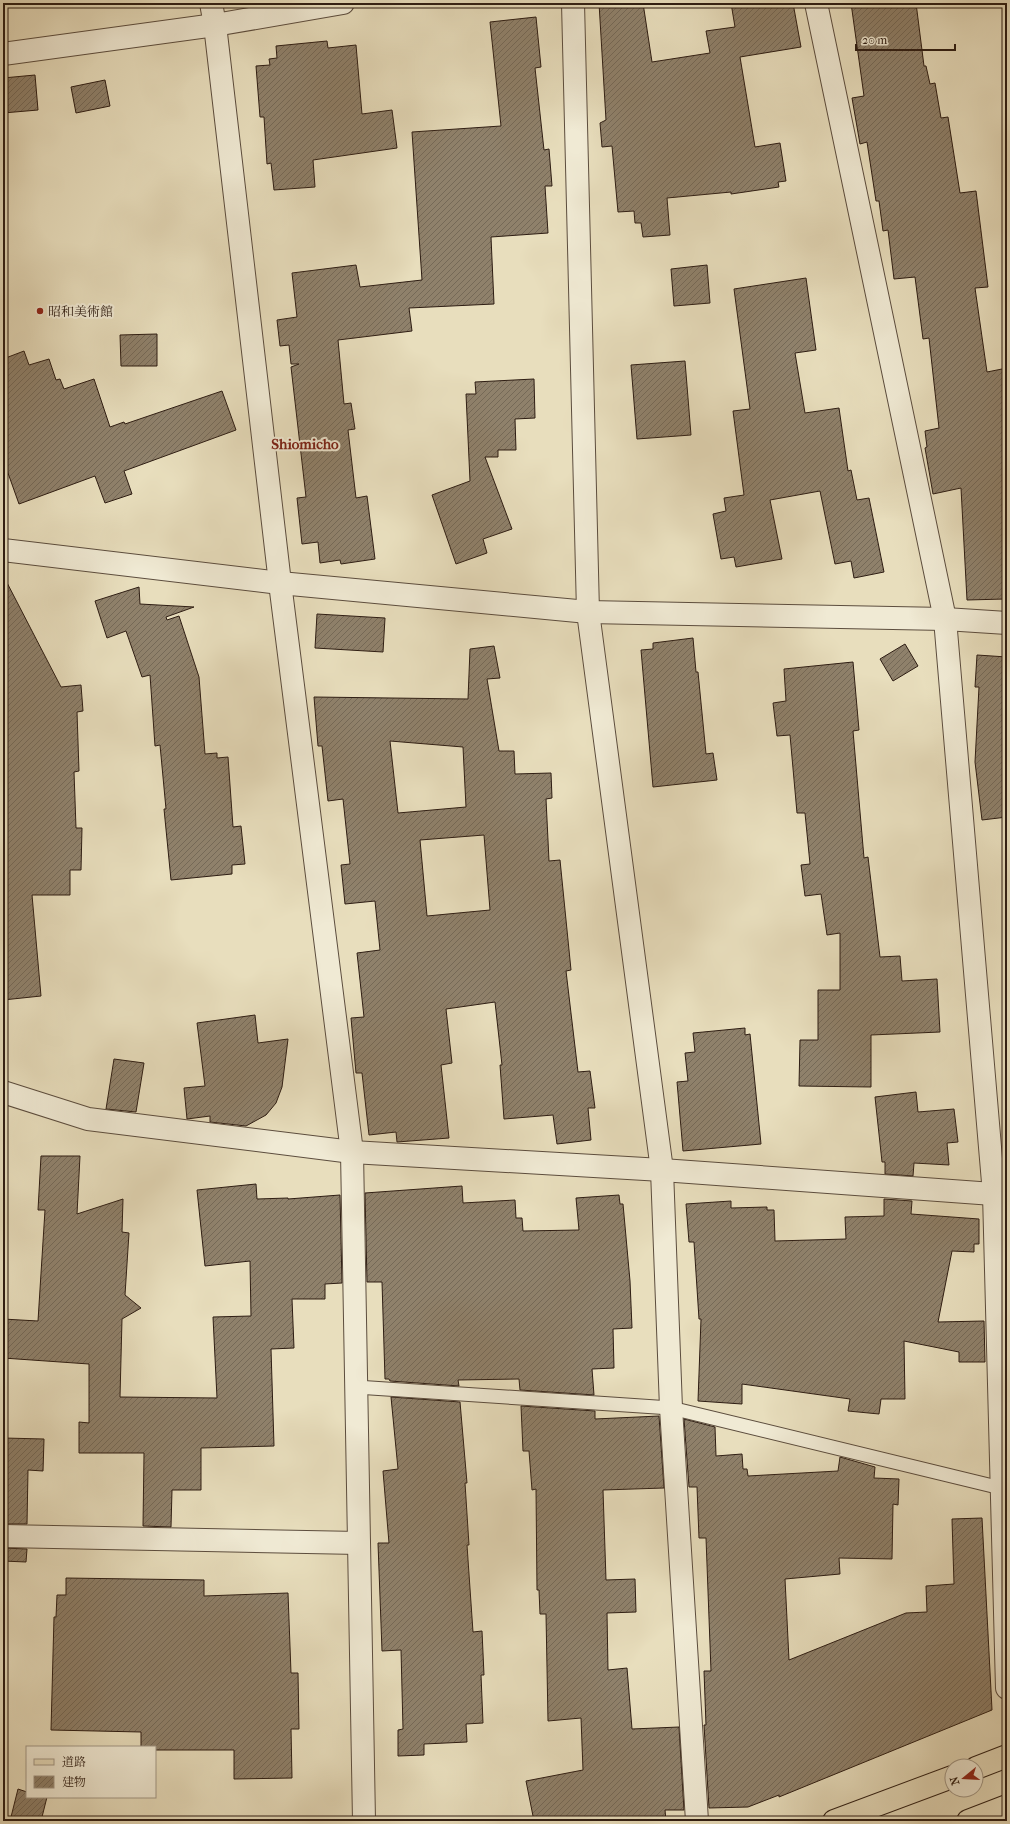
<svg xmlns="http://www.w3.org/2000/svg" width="1010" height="1824" font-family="'IM FELL French Canon','Noto Serif JP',serif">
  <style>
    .building { fill: url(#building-hatch); stroke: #2e1d13; fill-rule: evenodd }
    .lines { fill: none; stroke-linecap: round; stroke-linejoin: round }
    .lane-casing { stroke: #5c4d3e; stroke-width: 15 }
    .street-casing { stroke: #5c4d3e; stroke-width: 24 }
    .primary-casing { stroke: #2e1d13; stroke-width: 24 }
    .lane { stroke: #f0ead4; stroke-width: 13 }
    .street { stroke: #f0ead4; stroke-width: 22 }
    .primary { stroke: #e8debd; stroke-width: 22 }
    .poi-dot { fill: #8f2418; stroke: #f0ead4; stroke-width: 1.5 }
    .labels { text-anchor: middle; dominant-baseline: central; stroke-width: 4; stroke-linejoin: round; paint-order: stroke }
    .poi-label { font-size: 13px; fill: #2e1d13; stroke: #f0ead4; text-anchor: start }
    .quarter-label { font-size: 15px; font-weight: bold; fill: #7a1f14; stroke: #f0ead4 }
  </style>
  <defs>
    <pattern id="building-hatch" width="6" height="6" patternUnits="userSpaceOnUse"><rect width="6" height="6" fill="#8f816b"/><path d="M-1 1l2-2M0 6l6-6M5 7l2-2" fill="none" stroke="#756957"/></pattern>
  </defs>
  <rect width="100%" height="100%" fill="#e8debd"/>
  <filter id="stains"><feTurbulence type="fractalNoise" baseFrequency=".005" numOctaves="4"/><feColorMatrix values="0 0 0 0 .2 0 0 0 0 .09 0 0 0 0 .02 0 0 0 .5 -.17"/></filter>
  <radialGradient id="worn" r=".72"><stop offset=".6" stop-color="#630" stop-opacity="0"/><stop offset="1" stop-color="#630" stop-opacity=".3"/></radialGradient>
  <!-- building -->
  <g class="building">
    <path d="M599,3H643L652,62L710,53L706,31L735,27L731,3H793L801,47L740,57L755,147L780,143L786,181L778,182L779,187L731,194V192L667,198L670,235L643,237L641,223H635L634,211L618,212L612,146L602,147L600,123L606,120Z"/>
    <path d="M851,3H916L924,66H926L930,84L935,83L941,118L948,117L960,193L976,191L988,287L975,288L987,372L1007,368V542H1003L1005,599L967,600L961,488L933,494L925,448L927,447L925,431L939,428L929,338L923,339L915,277L894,279L888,230L883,231L879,201H876L867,142L860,144L852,98L864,96Z"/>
    <path d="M536,17L541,67L535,68L544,150L549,149L552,186H545L548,233L491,237L494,304L409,308L412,331L338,340L344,404L351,403L355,429L348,430L356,498L367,496L375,559L341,564L340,560L320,563L318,542L302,544L297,498L306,497L291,367L299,364H291L289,345L280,346L277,320L297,317L292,273L356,265L360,287L422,280L412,132L501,126L490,22Z"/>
    <path d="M327,41L328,48L356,45L362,114L392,110L397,148L313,160L315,187L274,190L271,163L267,164L264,117H260L256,66L270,65L269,59L277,58L276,46Z"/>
    <path d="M35,75L38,110L3,113V78Z"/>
    <path d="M105,80L110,106L76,113L71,87Z"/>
    <path d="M707,265L710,303L674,306L671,269Z"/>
    <path d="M806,278L816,350L795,353L805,413L839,408L848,471L851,470L857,500L869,498L884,572L854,578L851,561L835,564L820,491L770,500L782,559L736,567L734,557L721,559L713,514L726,511L724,498L744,495L733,411L750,409L734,289Z"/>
    <path d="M157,334V366H121L120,335Z"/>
    <path d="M24,351L29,365L49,359L56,380L60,379L64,389L94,379L110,427L124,422L125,424L222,391L236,430L124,471L132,494L105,503L95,476L19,504L3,459V359Z"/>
    <path d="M685,361L691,435L637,439L631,365Z"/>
    <path d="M534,379L535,418L515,419L516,450H498V457H485L512,529L483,539L487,553L456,564L432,495L470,481L466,394H476L475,382Z"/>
    <path d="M3,575L61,687L81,685L83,711L77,712L79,771L74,772L76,828H82L81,870H70V895H32L41,996L3,1000Z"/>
    <path d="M139,587L140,604L194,607L166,617L167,620L179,616L199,677L205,754L217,753V758L228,757L233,827L241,826L245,864L232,865V874L171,880L164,809H166L160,745L155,746L150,675L142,677L126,631L107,638L95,601Z"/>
    <path d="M317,614L385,618L383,652L315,648Z"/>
    <path d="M693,638L696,672H698L706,754L713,753L717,780L653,787L641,650L653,649V643Z"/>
    <path d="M905,644L918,666L893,681L880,659Z"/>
    <path d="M494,646L500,678L487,679L499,751H514L515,774L551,773L552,798L546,799L549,861L560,860L571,970L566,971L578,1072L590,1071L595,1108H588L591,1140L557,1144L553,1115L504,1119L500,1065H502L495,1002L446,1009L452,1063L441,1065L449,1138L397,1142L396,1132L369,1135L362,1073H356L351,1018L364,1017L357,953L380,950L375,901L345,904L341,865L350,864L343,799L328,801L322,746H318L314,697L468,699L470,649ZM390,741L463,747L466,807L398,813ZM484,835L490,910L427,916L420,840Z"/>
    <path d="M977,655L1007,657V817L982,820L975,762L979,687H975Z"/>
    <path d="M853,662L859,730L853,731L864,858L868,857L880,957L900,956L902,981L937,979L940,1032L871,1035V1087L799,1086L800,1040H818V990H840V933L827,935L821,894L805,896L801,865L810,864L805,813H797L790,735L777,736L773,703L786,701L784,669Z"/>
    <path d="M255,1015L258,1043L288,1039L282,1087L276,1103L266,1115L246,1126L210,1122V1116L187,1119L184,1088L205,1086L197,1023Z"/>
    <path d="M745,1028V1035L750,1034L761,1144L683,1151L677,1082L688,1081L685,1053L695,1052L693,1033Z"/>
    <path d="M114,1059L144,1063L136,1112L106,1109Z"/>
    <path d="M916,1092L918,1112L954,1109L958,1142L947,1143L949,1165L914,1163L913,1176L885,1174V1162H882L875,1097Z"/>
    <path d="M41,1156H80L77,1214L123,1199L122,1232L129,1233L125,1295L141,1308L122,1319L120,1397L217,1398L213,1317L251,1316L250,1261L205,1266L197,1190L256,1184L257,1199L288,1198V1199L340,1195L342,1283L325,1284V1299H292L294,1348L271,1349L274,1446L201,1448V1490H172L171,1527L143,1526L144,1453H79V1422L89,1423V1364L3,1358V1319L38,1321L45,1210H38Z"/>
    <path d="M462,1186L463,1203L515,1200L516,1218H522L523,1231L579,1230L576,1198L619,1195L620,1204H623L630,1281L632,1328L613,1329L614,1368L592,1369L594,1395L520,1390L519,1379L458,1380L459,1386L390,1381L389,1379H385L382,1282H367L365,1193Z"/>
    <path d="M884,1199L912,1201L911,1214L979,1219V1244H974V1252L952,1251L938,1322L984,1321L985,1362H959V1352L904,1341L905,1399H881L879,1414L848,1411L850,1399L742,1384V1404L698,1401L701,1319H699L694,1242H689L686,1204L731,1201V1208L767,1207V1210H774L775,1241L846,1239L845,1217L884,1216Z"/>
    <path d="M391,1397L460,1402L467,1483H465L469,1545H467L473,1632L482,1631L484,1675H481L483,1723L466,1724L467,1742L424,1744V1755L398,1756V1730L403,1729L401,1650L382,1651L378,1543H389L383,1471L398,1469Z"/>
    <path d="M521,1406L595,1411V1419L659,1416L664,1488L603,1490L606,1580L635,1579L636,1612L607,1613L608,1670L627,1668L632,1729L679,1727L684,1810H665L666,1821H534L526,1781L583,1770L581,1718L548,1721L546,1614H540L539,1590H537L536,1489L532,1490L529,1451H523Z"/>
    <path d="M684,1419L715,1427L716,1456L742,1454L743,1469H747L748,1476L838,1471L840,1457L875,1467L874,1478L899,1479L898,1505L893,1504L892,1559L839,1558L840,1574L785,1579L789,1660L906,1613L927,1612L926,1586L954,1584L952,1519L982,1518L992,1710L779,1797V1795L748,1807L709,1808L704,1725H706L704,1671H711L706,1538H699L697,1487H689Z"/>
    <path d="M4,1438L44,1439L43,1471L28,1470L27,1524H3Z"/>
    <path d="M3,1548L27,1549L26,1562L3,1561Z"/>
    <path d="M66,1578L204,1580V1596L288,1593L291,1673H298L299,1729H291L292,1778L234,1779V1750H155V1747H141V1732L51,1730L54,1617H56L57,1595H66Z"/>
    <path d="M18,1789L27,1792V1797H47L41,1821H10Z"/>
  </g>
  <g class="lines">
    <!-- lane casing -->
    <g class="lane-casing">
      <path id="lane" d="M356,1387L671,1408L1001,1488"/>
    </g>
    <!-- street casing -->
    <g class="street-casing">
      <g id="street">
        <path d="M211,3L215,25L280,583L352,1152L364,1821"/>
        <path d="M573,3L588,612L662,1170L671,1408L697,1821"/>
        <path d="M816,3L945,619L994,1194L1007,1688"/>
        <path d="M3,54L215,25L343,3"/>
        <path d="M3,550L280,583L588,612L945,619L1007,623"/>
        <path d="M3,1092L88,1119L352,1152L662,1170L1007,1195"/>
        <path d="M3,1536L359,1543"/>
      </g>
    </g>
    <!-- primary casing -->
    <g class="primary-casing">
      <g id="primary">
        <path d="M976,1768L1007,1756"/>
        <path d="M834,1821L952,1777"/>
        <path d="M968,1821L1007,1806"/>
      </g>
    </g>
    <!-- lane -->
    <use href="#lane" class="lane"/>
    <!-- street -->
    <use href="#street" class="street"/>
    <!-- primary -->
    <use href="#primary" class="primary"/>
  </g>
  <!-- markers -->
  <circle class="poi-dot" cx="40" cy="311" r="4"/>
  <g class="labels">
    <!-- poi labels -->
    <g class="poi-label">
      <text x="48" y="311">昭和美術館</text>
    </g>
    <!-- quarter labels -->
    <g class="quarter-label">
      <text x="305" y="444">Shiomicho</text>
    </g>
  </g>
  <!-- margin -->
  <rect width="1010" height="1824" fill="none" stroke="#e8debd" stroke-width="16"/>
  <rect x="4" y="4" width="1002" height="1816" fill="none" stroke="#2e1d13" stroke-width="2"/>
  <rect x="8" y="8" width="994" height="1808" fill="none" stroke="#2e1d13"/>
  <!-- legend -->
  <rect x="26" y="1746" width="130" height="52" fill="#f0ead4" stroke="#a29887"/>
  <rect x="34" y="1759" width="20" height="6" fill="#e8debd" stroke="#a29887"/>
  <text x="62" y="1766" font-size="12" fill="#2e1d13">道路</text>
  <rect x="34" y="1776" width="20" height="12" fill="url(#building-hatch)" stroke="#a29887"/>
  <text x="62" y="1786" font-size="12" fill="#2e1d13">建物</text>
  <!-- north arrow -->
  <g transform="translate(964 1778) rotate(252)"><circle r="19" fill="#f0ead4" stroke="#a29887"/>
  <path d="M0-3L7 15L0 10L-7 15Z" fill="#8f2418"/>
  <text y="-6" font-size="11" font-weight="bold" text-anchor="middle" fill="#2e1d13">N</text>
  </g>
  <!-- scale -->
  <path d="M856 44v6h99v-6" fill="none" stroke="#2e1d13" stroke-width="2"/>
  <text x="862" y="44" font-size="12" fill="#2e1d13" stroke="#f0ead4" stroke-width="3" paint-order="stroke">20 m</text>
  <rect width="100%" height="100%" filter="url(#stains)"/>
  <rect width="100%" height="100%" fill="url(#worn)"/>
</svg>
